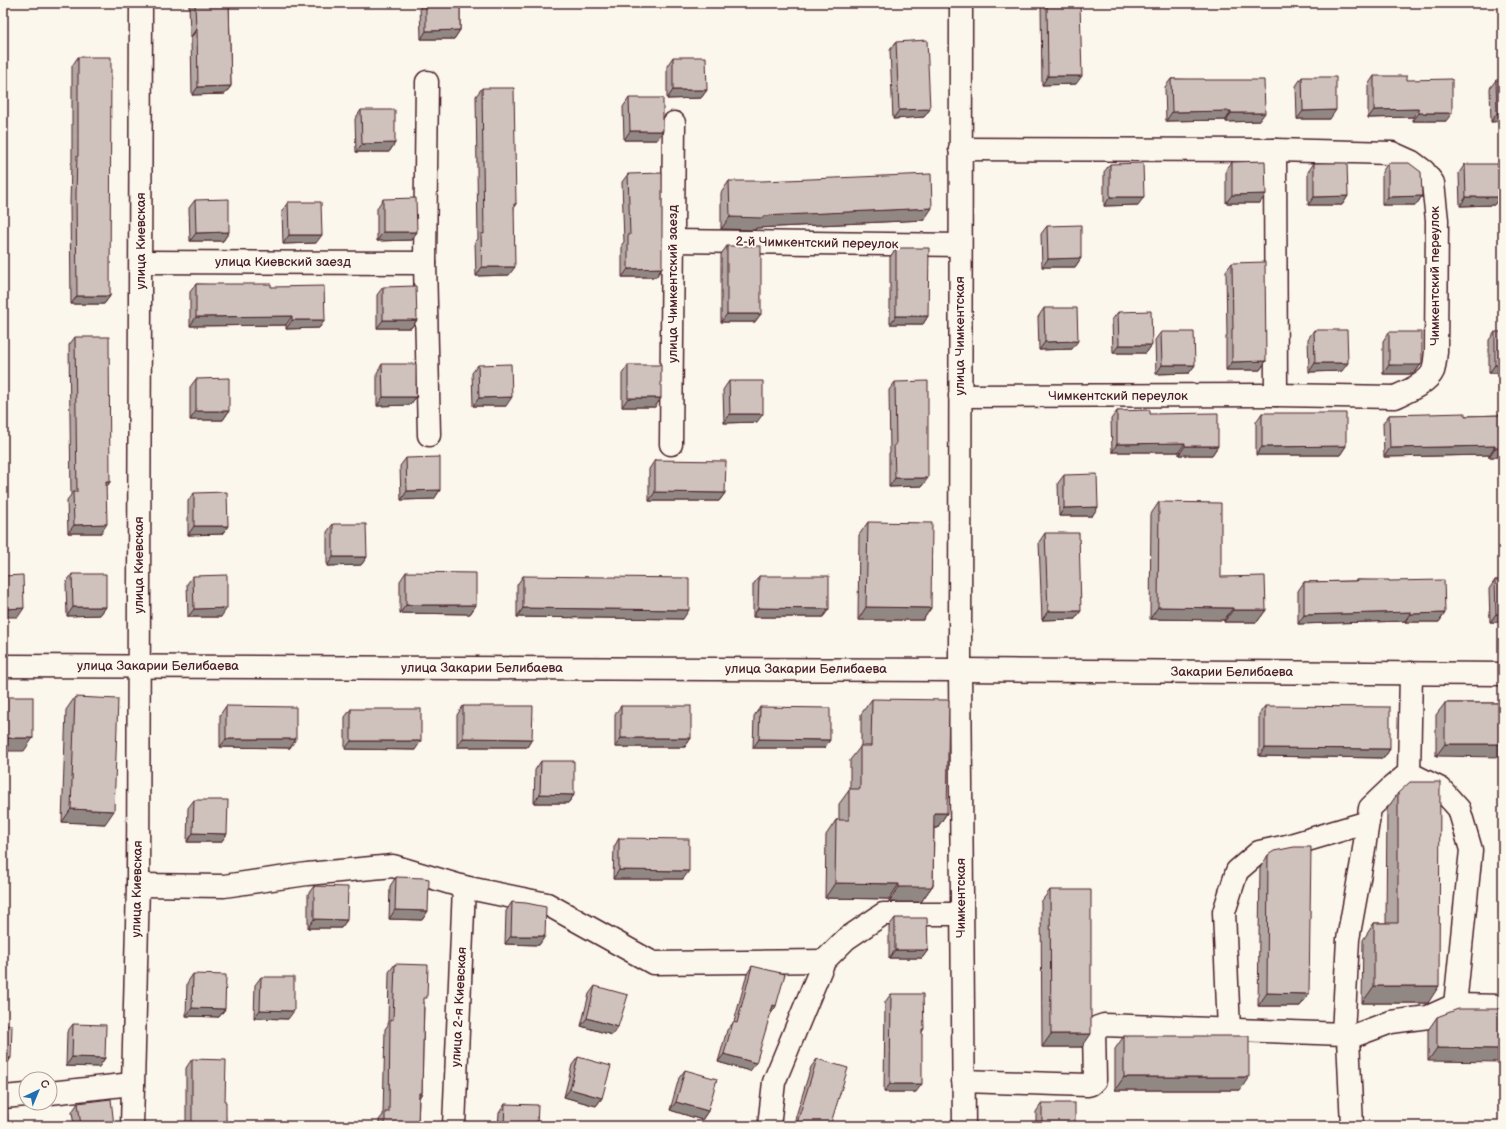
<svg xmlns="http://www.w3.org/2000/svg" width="1506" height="1129" font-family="'Balsamiq Sans',sans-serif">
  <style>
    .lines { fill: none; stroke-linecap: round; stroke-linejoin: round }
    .minor-casing { stroke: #4a1f2b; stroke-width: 25 }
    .minor { stroke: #fbf7ec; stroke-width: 22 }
    .wall { fill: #b2a7a2; stroke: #4a1f2b }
    .shaded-wall { fill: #918884; stroke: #4a1f2b }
    .building { fill: #cfc2bc; stroke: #4a1f2b }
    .labels { text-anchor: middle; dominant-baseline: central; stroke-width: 4; stroke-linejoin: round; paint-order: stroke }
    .street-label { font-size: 13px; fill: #4a1f2b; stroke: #fbf7ec }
  </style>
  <rect width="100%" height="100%" fill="#fbf7ec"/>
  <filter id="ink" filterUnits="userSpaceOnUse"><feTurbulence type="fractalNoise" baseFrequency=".025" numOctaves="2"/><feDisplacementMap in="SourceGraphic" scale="8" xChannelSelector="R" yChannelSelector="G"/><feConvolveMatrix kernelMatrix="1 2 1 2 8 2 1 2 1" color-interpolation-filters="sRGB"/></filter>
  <g filter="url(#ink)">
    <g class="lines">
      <!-- minor casing -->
      <g class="minor-casing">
        <g id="minor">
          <path d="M961,3L960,670L964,1126"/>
          <path d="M1275,150L1276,395"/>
          <path d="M673,241L960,245"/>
          <path d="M141,262L425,263L427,82"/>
          <path d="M425,263L429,435"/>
          <path d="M960,396L1276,395L1395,397C1406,392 1428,383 1433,371C1435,365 1435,358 1436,352L1437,220L1433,183L1424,171L1412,162L1392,153L1275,150L960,149"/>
          <path d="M671,444L674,123"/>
          <path d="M3,666L960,670L1503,674"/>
          <path d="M1409,773L1441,789L1459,809L1471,850L1455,1005"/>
          <path d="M138,885L224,886L307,874L393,866L464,887L547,904L653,963L824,961"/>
          <path d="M1229,1030L1224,912L1237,871L1259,852L1287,846L1368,822"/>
          <path d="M1343,1034L1348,939L1362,862L1370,808L1392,787L1409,773L1411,673"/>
          <path d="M1348,1038L1391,1022L1428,1017L1455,1005L1503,1006"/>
          <path d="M963,1081L1087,1085L1091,1084L1095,1080L1094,1031L1098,1027L1104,1025L1343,1034L1348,1038L1352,1126"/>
          <path d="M50,1093L132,1084"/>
          <path d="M3,1097L26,1095"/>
          <path d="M132,1126L138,885L141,3"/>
          <path d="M454,1126L464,887"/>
          <path d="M769,1126L774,1082L824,961L846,939L883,914H961"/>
        </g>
      </g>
      <!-- minor -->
      <use href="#minor" class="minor"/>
    </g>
    <!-- wall -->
    <g class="wall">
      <path d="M190,3H229L231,86L225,94L192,95L191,38H190L189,4Z"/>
      <path d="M422,3H460V30L454,39H421L420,6Z"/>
      <path d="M1041,3H1080L1076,84L1042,85Z"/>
      <path d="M896,42L930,109L924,117L893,119L890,50Z"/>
      <path d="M78,57L110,296L104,304H71L70,204L71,164L72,162V66Z"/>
      <path d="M673,57L707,90L701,98L667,99V66Z"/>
      <path d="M1374,76L1446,121H1413V117L1368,118V85Z"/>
      <path d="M1302,77L1330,119H1297L1296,86Z"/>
      <path d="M1171,79L1205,80L1259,121L1226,122V120L1166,121L1165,87Z"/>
      <path d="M1496,80L1503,121L1491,122L1490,88Z"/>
      <path d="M482,88L516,204L514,207L509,275L476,276L475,242L478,239L476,96Z"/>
      <path d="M629,98L663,131L657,140H624L623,107Z"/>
      <path d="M361,110L395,143L389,152H356L355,119Z"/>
      <path d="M1232,162L1260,203H1226V170Z"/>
      <path d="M1314,163L1348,196L1342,205H1308V172Z"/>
      <path d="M1388,163L1422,196L1416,205H1382V172Z"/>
      <path d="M1110,164L1138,205L1104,206V172Z"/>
      <path d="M1465,164L1500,197L1494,205L1460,206L1459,173Z"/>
      <path d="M628,174L662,268L656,277H622V244L624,242L622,182Z"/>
      <path d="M729,181L924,220L756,228L755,230L721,229V193Z"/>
      <path d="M383,199L417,232L411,240L377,241V208Z"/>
      <path d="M195,200L229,232L223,241H190L189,208Z"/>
      <path d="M288,202L316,243L283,244L282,211Z"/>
      <path d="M1047,226L1081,258L1075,267H1042L1041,234Z"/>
      <path d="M727,246L755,322H721V254Z"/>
      <path d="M896,248L928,316L923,324H890V257Z"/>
      <path d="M1232,263L1266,361L1260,370H1226V337L1227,335L1226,271Z"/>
      <path d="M196,284L271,287L325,320L319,328L286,329V325L190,326V292Z"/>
      <path d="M383,287L417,320L411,328H377V295Z"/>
      <path d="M1044,308L1072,349L1039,350L1038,317Z"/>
      <path d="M1118,312L1152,345L1146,353H1113L1112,320Z"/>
      <path d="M1314,330L1342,371L1309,372L1308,339Z"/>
      <path d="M1161,332L1195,365L1189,373L1156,374L1155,340Z"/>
      <path d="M1389,332L1422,363L1416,371L1414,374H1383V341Z"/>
      <path d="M1495,332L1503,373H1489V340Z"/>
      <path d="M75,337L110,482L106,487L101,533H68L67,500L71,495L69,345Z"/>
      <path d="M382,364L416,397L410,405L377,406V373Z"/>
      <path d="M478,365L506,406H473L472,373Z"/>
      <path d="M628,365L661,398L655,407H622V374Z"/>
      <path d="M196,379L229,411L223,420H190V387Z"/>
      <path d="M729,381L757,422L724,423L723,390Z"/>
      <path d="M895,382L922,486L889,487V453L890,452L889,390Z"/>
      <path d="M1117,411L1150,414L1218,446L1212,455H1179V452H1112L1111,419Z"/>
      <path d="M1262,413L1346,446L1340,455H1256V422Z"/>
      <path d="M1389,415L1465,416L1503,415V457H1489V455L1384,457L1383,423Z"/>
      <path d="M406,458L440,490L434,499L401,500L400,466Z"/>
      <path d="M655,460L725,493L719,501H649V469Z"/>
      <path d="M1064,475L1098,507L1092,516H1059L1058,483Z"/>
      <path d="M194,493L228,526L222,534L188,535V501Z"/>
      <path d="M1159,502L1221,577L1266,610L1257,622H1224V620L1150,619L1151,514Z"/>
      <path d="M868,522L931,608L923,620H858L859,535Z"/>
      <path d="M333,524L367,557L361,565L327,566V532Z"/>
      <path d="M1045,533L1075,619L1042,620L1039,542Z"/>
      <path d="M406,572L476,605L470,614L400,613V581Z"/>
      <path d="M72,574L106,607L100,615L67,616L66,583Z"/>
      <path d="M193,576L221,617H188L187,584Z"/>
      <path d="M523,576L683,619L517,617V585Z"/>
      <path d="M759,576L829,609L823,617H753V585Z"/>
      <path d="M1356,580L1389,581L1445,613L1439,622H1405V621L1298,624V591L1304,582L1356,581Z"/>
      <path d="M1495,580H1503V622H1490L1489,589Z"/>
      <path d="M75,697L105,824L62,822L66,710Z"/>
      <path d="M872,699L947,813L937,828H934L933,885L921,902H889V899L825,898L826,835L836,820H839V804L850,789V760L861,746V714Z"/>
      <path d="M1445,703H1503L1436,756V715Z"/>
      <path d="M226,706L290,748L220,747V715Z"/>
      <path d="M463,706L532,739L527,747H457V715Z"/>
      <path d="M621,706L691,738L685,747H615V714Z"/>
      <path d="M1265,706L1390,749L1384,758L1259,756V714Z"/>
      <path d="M760,707L830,740L824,748H753L754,716Z"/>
      <path d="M351,709L415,750L345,749V717Z"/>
      <path d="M541,761L574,795L568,803H534L535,770Z"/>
      <path d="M1398,793L1428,1003H1362L1363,940L1374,923H1386L1387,809Z"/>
      <path d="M194,800L227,834L221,842H187L188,808Z"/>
      <path d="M619,838L683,879H613L614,847Z"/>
      <path d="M1268,855L1309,994L1300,1006H1258L1260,868Z"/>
      <path d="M396,877L428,911L422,920L389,919L390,886Z"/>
      <path d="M314,886L347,920L341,928H308V894Z"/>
      <path d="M1050,890L1082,1047H1042L1041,902Z"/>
      <path d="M512,902L545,936L539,945L505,944L506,911Z"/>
      <path d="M895,918L928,950L922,958H889V926Z"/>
      <path d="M395,964L424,1002L422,1093L419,1098L418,1126H379V1120L383,1115L385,1029L388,1025L389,972Z"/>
      <path d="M752,966L776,1006L770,1015L750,1071L718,1062L727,1030L734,1022L747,974Z"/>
      <path d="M193,974L225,1009L219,1017L186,1016L187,983Z"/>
      <path d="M261,977L288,1019L254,1018L255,985Z"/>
      <path d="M595,986L612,1035L581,1026L589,994Z"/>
      <path d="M891,994L924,1029L922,1032L916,1092H884L885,1002Z"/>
      <path d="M1503,1009L1428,1061V1030L1437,1017Z"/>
      <path d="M73,1024L105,1058L99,1067L66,1066L67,1032Z"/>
      <path d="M1124,1036L1240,1090H1115V1049Z"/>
      <path d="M578,1057L602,1098L596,1106L564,1097L572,1065Z"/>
      <path d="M192,1059L225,1102L226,1126H186V1068Z"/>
      <path d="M817,1059L830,1126H793L811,1067Z"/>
      <path d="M685,1070L708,1111L702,1120L670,1110L679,1078Z"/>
      <path d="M78,1103L114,1126H74L72,1112Z"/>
      <path d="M1042,1103L1075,1126H1036V1112Z"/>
      <path d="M505,1104L537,1126H498L499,1113Z"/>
    </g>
    <!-- shaded-wall -->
    <g class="shaded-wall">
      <path d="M196,29H197L191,38H190Z"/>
      <path d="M460,30L454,39H421L426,31Z"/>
      <path d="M1048,76H1082L1076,84L1042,85Z"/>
      <path d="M231,86L225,94L192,95L198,87Z"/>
      <path d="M673,90H707L701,98L667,99Z"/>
      <path d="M930,109L924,117L893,119L899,110Z"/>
      <path d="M1419,109L1413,117L1368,118L1374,110Z"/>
      <path d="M1336,110L1330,119H1297L1303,111Z"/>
      <path d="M1231,111L1226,120L1166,121L1172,112Z"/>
      <path d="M1231,113H1265L1259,121L1226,122Z"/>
      <path d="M1419,113H1452L1446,121H1413Z"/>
      <path d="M1497,113H1503V121L1491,122Z"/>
      <path d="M630,131H663L657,140H624Z"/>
      <path d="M395,143L389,152H356L362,144Z"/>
      <path d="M1266,194L1260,203H1226L1232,195Z"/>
      <path d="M1348,196L1342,205H1308L1314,197Z"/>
      <path d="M1422,196L1416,205H1382L1388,197Z"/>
      <path d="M1110,197H1144L1138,205L1104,206Z"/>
      <path d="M1466,197H1500L1494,205L1460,206Z"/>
      <path d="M932,208L924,220L756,228L755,230L721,229L730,217Z"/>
      <path d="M229,232L223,241H190L196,233Z"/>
      <path d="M383,232H417L411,240L377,241Z"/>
      <path d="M289,235H322L316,243L283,244Z"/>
      <path d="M1081,258L1075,267H1042L1048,259Z"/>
      <path d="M482,267H515L509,275L476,276Z"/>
      <path d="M662,268L656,277H622L628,269Z"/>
      <path d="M77,296H110L104,304H71Z"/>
      <path d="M727,314H761L755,322H721Z"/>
      <path d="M292,316L286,325L190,326L196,317Z"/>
      <path d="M896,316H928L923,324H890Z"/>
      <path d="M292,320H325L319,328L286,329Z"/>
      <path d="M383,320H417L411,328H377Z"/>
      <path d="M1078,341L1072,349L1039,350L1045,342Z"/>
      <path d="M1119,345H1152L1146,353H1113Z"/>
      <path d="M1266,361L1260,370H1226L1232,362Z"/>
      <path d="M1315,363H1348L1342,371L1309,372Z"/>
      <path d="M1422,363L1416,371L1414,374H1383L1389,365Z"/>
      <path d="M1162,365H1195L1189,373L1156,374Z"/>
      <path d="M1495,365H1503V373H1489Z"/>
      <path d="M383,397H416L410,405L377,406Z"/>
      <path d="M512,397L506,406H473L479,398Z"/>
      <path d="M628,398H661L655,407H622Z"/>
      <path d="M196,411H229L223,420H190Z"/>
      <path d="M730,414H763L757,422L724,423Z"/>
      <path d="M1185,443L1179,452H1112L1117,444Z"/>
      <path d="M1185,446H1218L1212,455H1179Z"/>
      <path d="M1346,446L1340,455H1256L1262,447Z"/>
      <path d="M1495,446L1489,455L1384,457L1390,448Z"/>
      <path d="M1495,448H1503V457H1489Z"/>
      <path d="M895,478H928L922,486L889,487Z"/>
      <path d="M106,482H110L104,491Z"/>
      <path d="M440,490L434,499L401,500L407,491Z"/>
      <path d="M655,492L725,493L719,501H649Z"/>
      <path d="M1098,507L1092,516H1059L1064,508Z"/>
      <path d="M107,524L101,533H68L74,525Z"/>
      <path d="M194,526H228L222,534L188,535Z"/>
      <path d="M333,557H367L361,565L327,566Z"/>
      <path d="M406,605H476L470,614L400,613Z"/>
      <path d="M73,607H106L100,615L67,616Z"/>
      <path d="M866,607L931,608L923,620H858Z"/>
      <path d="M1158,607L1233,608L1224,620L1150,619Z"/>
      <path d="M24,608L18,617H3V609Z"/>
      <path d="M227,608L221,617H188L194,609Z"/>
      <path d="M523,608L689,610L683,619L517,617Z"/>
      <path d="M758,608L829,609L823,617H753Z"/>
      <path d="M1233,610H1266L1257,622H1224Z"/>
      <path d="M1048,611H1081L1075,619L1042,620Z"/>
      <path d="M1411,612L1405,621L1298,624L1304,615Z"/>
      <path d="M1445,613L1439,622H1405L1411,614Z"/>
      <path d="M1496,614H1503V622H1490Z"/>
      <path d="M3,738H33L24,751H3Z"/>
      <path d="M463,738L532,739L527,747H457Z"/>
      <path d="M621,738H691L685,747H615Z"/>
      <path d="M226,739H296L290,748L220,747Z"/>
      <path d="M759,739L830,740L824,748H753Z"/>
      <path d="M351,741H421L415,750L345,749Z"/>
      <path d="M1445,744H1503V757L1436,756Z"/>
      <path d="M1265,748L1390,749L1384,758L1259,756Z"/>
      <path d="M540,794L574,795L568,803H534Z"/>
      <path d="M71,809L114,811L105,824L62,822Z"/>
      <path d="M934,813H947L937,828L923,827Z"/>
      <path d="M193,833L227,834L221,842H187Z"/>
      <path d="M619,870L689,871L683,879H613Z"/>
      <path d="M835,883L899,884L889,899L825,898Z"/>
      <path d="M933,885L921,902H889L899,887Z"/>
      <path d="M395,910L428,911L422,920L389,919Z"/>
      <path d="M314,919L347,920L341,928H308Z"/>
      <path d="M511,936H545L539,945L505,944Z"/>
      <path d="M895,950H928L922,958H889Z"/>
      <path d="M1374,986H1439L1428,1003H1362Z"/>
      <path d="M1267,993L1309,994L1300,1006H1258Z"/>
      <path d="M773,1005L776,1006L770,1015Z"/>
      <path d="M192,1008L225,1009L219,1017L186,1016Z"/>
      <path d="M260,1010L294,1011L288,1019L254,1018Z"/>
      <path d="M587,1018L618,1027L612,1035L581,1026Z"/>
      <path d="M1051,1034H1091L1082,1047H1042Z"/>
      <path d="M1437,1048L1503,1049V1062L1428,1061Z"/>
      <path d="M724,1054L756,1063L750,1071L718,1062Z"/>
      <path d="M72,1057L105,1058L99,1067L66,1066Z"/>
      <path d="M3,1058H11L5,1067H3Z"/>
      <path d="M1124,1077H1249L1240,1090H1115Z"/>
      <path d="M890,1084H922L916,1092H884Z"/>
      <path d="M570,1089L602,1098L596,1106L564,1097Z"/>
      <path d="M419,1093H422L417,1101Z"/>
      <path d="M676,1102L708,1111L702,1120L670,1110Z"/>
    </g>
    <!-- building -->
    <g class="building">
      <path d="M195,3H229L231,86L198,87L197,29H196Z"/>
      <path d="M426,3H460V30L426,31Z"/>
      <path d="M1047,3H1080L1082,76H1048Z"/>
      <path d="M927,40L930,109L899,110L896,42Z"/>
      <path d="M78,57H111L110,296H77L76,195L77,156H78Z"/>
      <path d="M673,57H706L707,90H673Z"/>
      <path d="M1374,76H1407V80L1452,79V113H1419V109L1374,110Z"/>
      <path d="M1302,77H1336V110L1303,111Z"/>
      <path d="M1171,79H1204L1205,80H1264L1265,113H1231V111L1172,112Z"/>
      <path d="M1496,80H1503V113H1497Z"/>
      <path d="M482,88H514L516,204H514L515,267H482L481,234H484Z"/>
      <path d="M629,98H663V131H630Z"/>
      <path d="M361,110H395V143L362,144Z"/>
      <path d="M1265,161L1266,194L1232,195V162Z"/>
      <path d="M1143,163L1144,197H1110V164Z"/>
      <path d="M1314,163H1347L1348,196L1314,197Z"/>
      <path d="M1388,163H1409L1421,172L1422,196L1388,197Z"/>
      <path d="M1465,164H1499L1500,197H1466Z"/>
      <path d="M662,173V268L628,269V235H630L628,174Z"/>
      <path d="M931,174L932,208L763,216V218L730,217L729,181H762Z"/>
      <path d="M416,198L417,232H383V199Z"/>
      <path d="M229,199V232L196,233L195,200Z"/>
      <path d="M288,202H321L322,235H289Z"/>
      <path d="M1081,225V258L1048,259L1047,226Z"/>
      <rect x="727" y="246" width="34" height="68"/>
      <path d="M896,248H929L928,316H896Z"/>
      <path d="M1265,262L1266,361L1232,362V329H1233L1232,263Z"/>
      <path d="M196,284H271V287L324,286L325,320H292V316L196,317Z"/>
      <path d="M416,286L417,320H383V287Z"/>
      <path d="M1044,308H1077L1078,341L1045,342Z"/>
      <path d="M1151,311L1152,345H1119L1118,312Z"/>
      <path d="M1314,330H1347L1348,363H1315Z"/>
      <path d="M1161,332H1194L1195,365H1162Z"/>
      <path d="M1389,332H1422V363L1420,365H1389Z"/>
      <rect x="1495" y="332" width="8" height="33"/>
      <path d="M75,337H109L110,482H106L107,524L74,525L73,492H77Z"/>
      <path d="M382,364H416V397H383Z"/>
      <path d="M511,364L512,397L479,398L478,365Z"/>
      <rect x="628" y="365" width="33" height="33"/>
      <path d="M229,378V411H196V379Z"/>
      <path d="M729,381H763V414H730Z"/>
      <path d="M928,381V478H895L894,445H896L895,382Z"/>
      <path d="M1150,410V414L1218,413V446H1185V443L1117,444V411Z"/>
      <path d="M1262,413H1346V446L1262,447Z"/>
      <path d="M1465,413V416L1503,415V448H1495V446L1390,448L1389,415Z"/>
      <path d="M440,457V490L407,491L406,458Z"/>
      <path d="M655,460L726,461L725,493L655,492Z"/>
      <path d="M1097,474L1098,507L1064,508V475Z"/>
      <path d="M227,492L228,526H194V493Z"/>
      <path d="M1159,502L1221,503V577L1265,576L1266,610H1233V608L1158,607Z"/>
      <path d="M868,522L932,523L931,608L866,607Z"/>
      <path d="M333,524H366L367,557H333Z"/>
      <path d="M1045,533H1079L1081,611H1048Z"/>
      <path d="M406,572L476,573V605H406Z"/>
      <path d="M72,574H106V607H73Z"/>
      <path d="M23,575L24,608L3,609V576Z"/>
      <path d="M227,575V608L194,609L193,576Z"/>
      <path d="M523,576L689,578V610L523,608Z"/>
      <path d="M759,576H829V609L758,608Z"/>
      <path d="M1356,580H1389V581L1444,580L1445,613L1411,614V612L1304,615V582L1356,581Z"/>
      <path d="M1495,580H1503V614H1496Z"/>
      <rect x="3" y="697" width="30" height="41"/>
      <path d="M75,697L118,699L114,811L71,809Z"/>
      <path d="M872,699L949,700L947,813H934L933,885H932V887H899V884L835,883L836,820H849V789H860V746H871Z"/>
      <rect x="1445" y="703" width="58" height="41"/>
      <path d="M226,706L296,707V739H226Z"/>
      <path d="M463,706H533L532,739L463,738Z"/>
      <rect x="621" y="706" width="70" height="32"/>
      <path d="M1265,706L1390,707V749L1265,748Z"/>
      <path d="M760,707L830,708V740L759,739Z"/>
      <rect x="351" y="709" width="70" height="32"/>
      <path d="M541,761H574V795L540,794Z"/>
      <path d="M1410,782H1440L1439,986H1374V923H1398V793Z"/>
      <path d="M194,800H228L227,834L193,833Z"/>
      <path d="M619,838L689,839V871L619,870Z"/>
      <path d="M1294,847H1311L1309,994L1267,993L1268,855L1274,851Z"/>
      <path d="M396,877L424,878L429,879L428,911L395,910Z"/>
      <path d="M314,886L348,887L347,920L314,919Z"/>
      <path d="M1050,890H1091V1034H1051Z"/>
      <path d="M512,902L526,903L546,907L545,936H511Z"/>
      <path d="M895,918H927L928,950H895Z"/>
      <path d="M395,964L428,965L427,998H424L422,1093H419L418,1126H385V1112H389L390,1020H393Z"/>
      <path d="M752,966L785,974L776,1006L773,1005L756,1063L724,1054L733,1022L737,1023Z"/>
      <path d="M193,974L226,975L225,1009L192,1008Z"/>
      <path d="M261,977H294V1011L260,1010Z"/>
      <path d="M595,986L628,995L618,1027L587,1018Z"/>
      <path d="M891,994H923L924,1029H922V1084H890Z"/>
      <path d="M1458,1009H1503V1049L1437,1048V1017Z"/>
      <path d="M73,1024L106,1025L105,1058L72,1057Z"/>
      <path d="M3,1025H12L11,1058H3Z"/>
      <rect x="1124" y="1036" width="125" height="41"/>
      <path d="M578,1057L611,1066L602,1098L570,1089Z"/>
      <path d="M192,1059L226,1060L225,1102H226V1126H192Z"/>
      <path d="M817,1059L848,1068L830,1126H796Z"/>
      <path d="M685,1070L717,1079L708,1111L676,1102Z"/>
      <path d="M111,1099L114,1126H81L78,1103Z"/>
      <rect x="1042" y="1103" width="33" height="23"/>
      <path d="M505,1104L538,1105L537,1126H504Z"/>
      <path d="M7,1113L8,1126H3V1114Z"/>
    </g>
  </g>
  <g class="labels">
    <!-- street labels -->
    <g class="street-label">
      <text transform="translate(141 241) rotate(-90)">улица Киевская</text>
      <text transform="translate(817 243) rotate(1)">2-й Чимкентский переулок</text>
      <text x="283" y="262">улица Киевский заезд</text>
      <text transform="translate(1435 276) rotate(-90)">Чимкентский переулок</text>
      <text transform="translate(673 284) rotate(-90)">улица Чимкентский заезд</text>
      <text transform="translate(960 336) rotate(-90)">улица Чимкентская</text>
      <text x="1118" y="396">Чимкентский переулок</text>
      <text transform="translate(139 565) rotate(-90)">улица Киевская</text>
      <text x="158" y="666">улица Закарии Белибаева</text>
      <text x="482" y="668">улица Закарии Белибаева</text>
      <text x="806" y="669">улица Закарии Белибаева</text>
      <text x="1232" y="672">Закарии Белибаева</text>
      <text transform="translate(137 889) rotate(-89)">улица Киевская</text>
      <text transform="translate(961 898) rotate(-90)">Чимкентская</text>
      <text transform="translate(459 1007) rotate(-87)">улица 2-я Киевская</text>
    </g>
  </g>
  <!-- margin -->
  <rect width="1506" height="1129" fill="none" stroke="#fbf7ec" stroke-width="16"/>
  <rect x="8" y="8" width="1490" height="1113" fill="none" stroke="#4a1f2b" stroke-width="1.5" filter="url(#ink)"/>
  <!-- north arrow -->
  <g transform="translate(38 1091) rotate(44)"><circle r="19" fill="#fbf7ec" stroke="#b4a19f"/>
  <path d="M0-3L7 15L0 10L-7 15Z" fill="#1f6fb2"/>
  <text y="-6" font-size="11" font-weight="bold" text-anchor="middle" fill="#4a1f2b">С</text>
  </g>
</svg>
